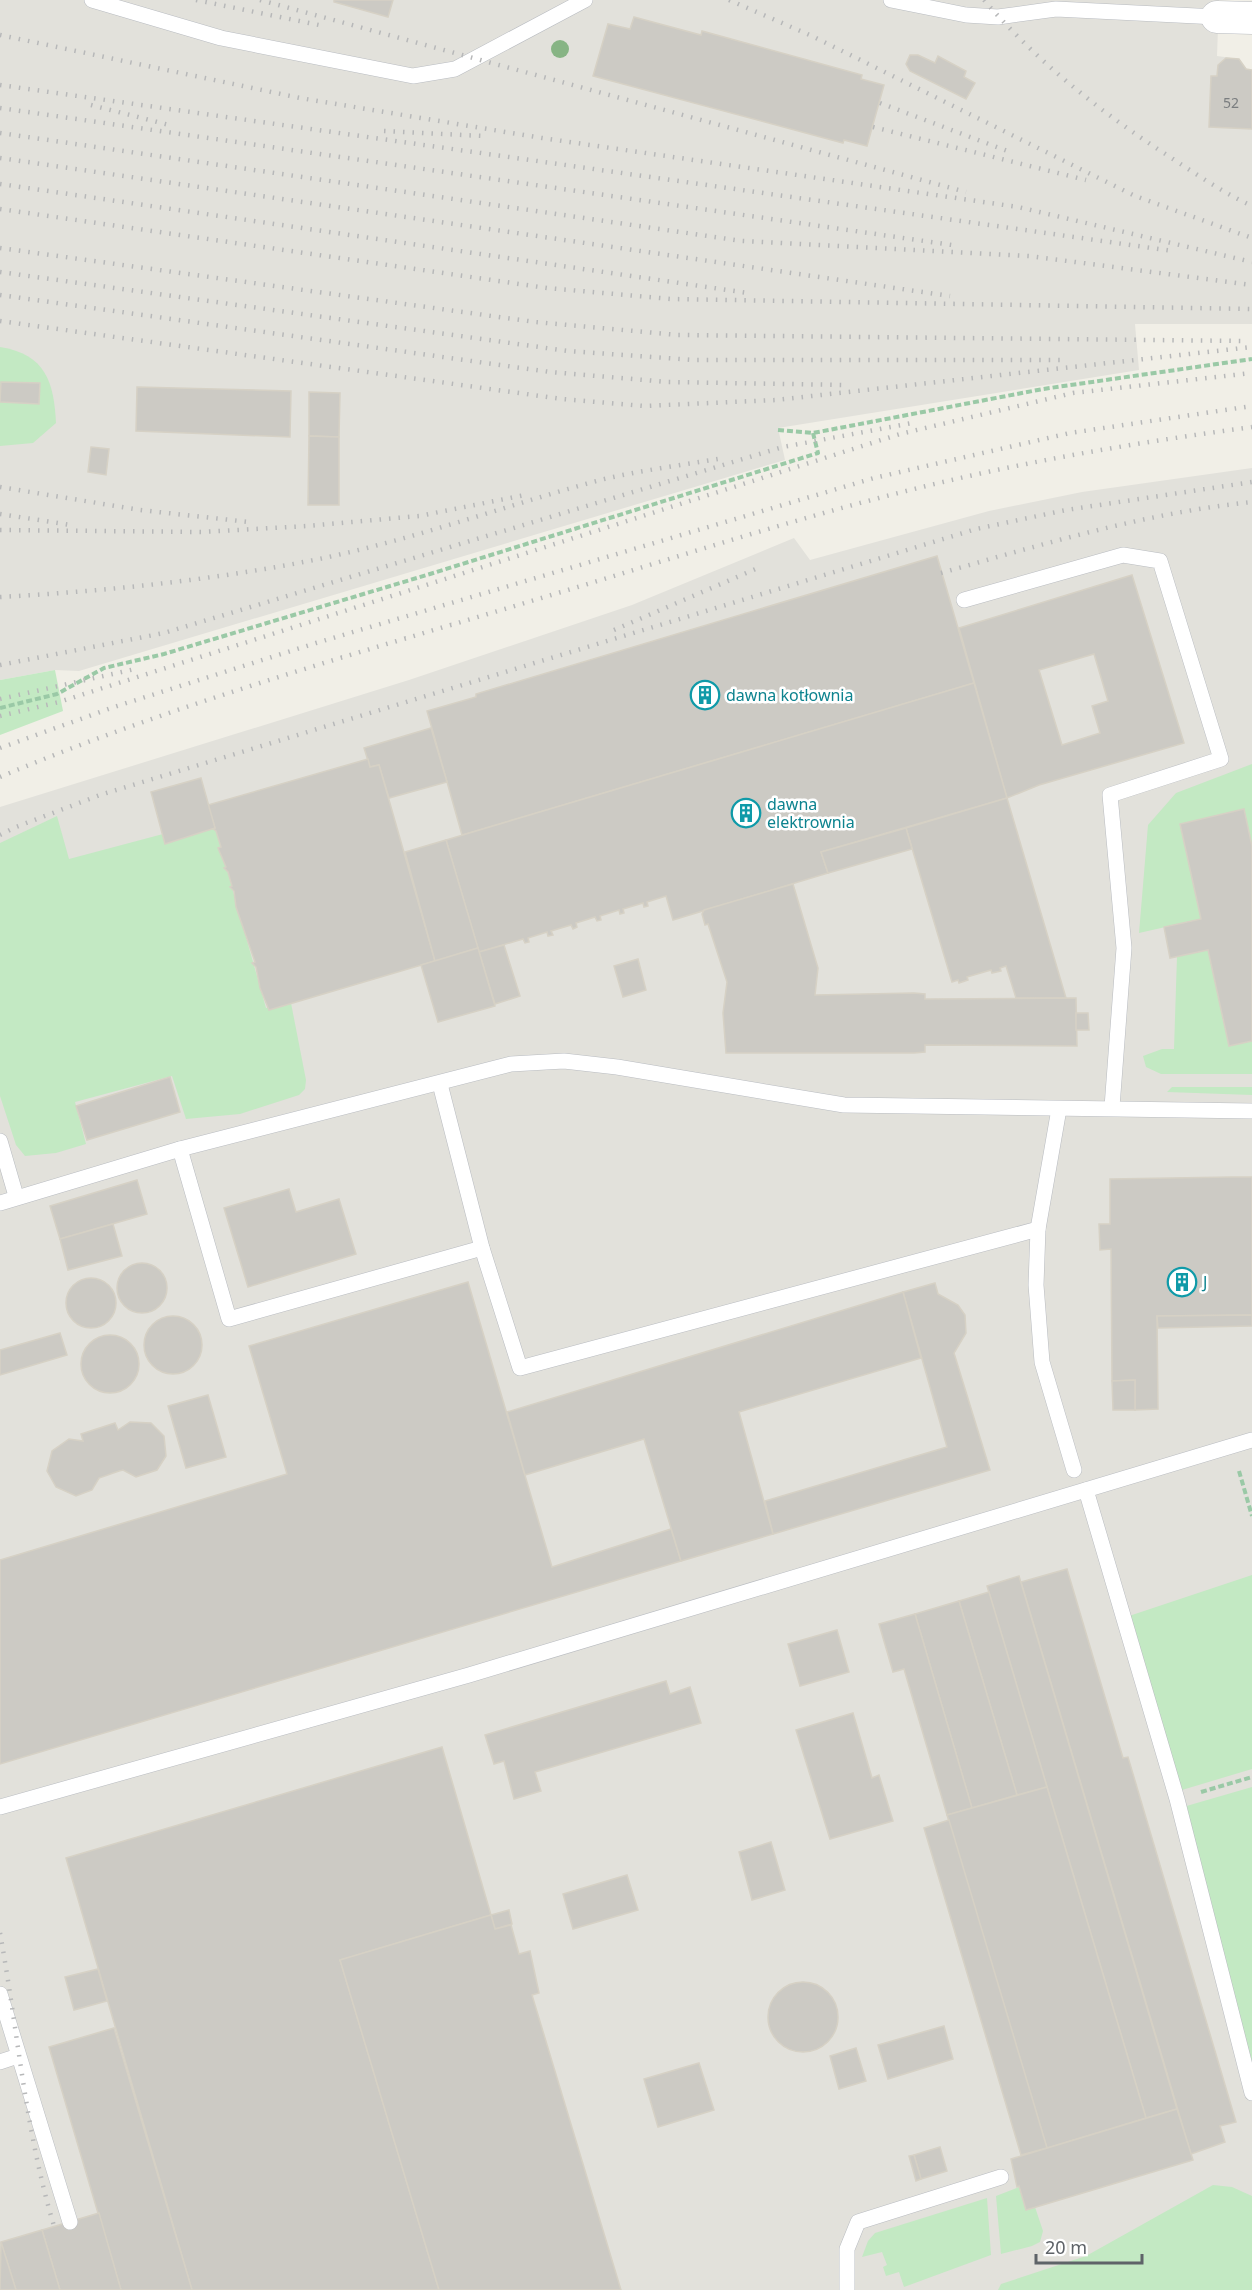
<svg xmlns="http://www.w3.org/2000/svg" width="1252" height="2290" font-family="'Noto Sans',sans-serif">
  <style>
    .industrial { fill: #e2e1db }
    .green { fill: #c3e9c3 }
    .building { fill: #cccac4; stroke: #d6d1c5; stroke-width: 1.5; fill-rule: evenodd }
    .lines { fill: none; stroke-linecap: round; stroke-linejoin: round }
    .service-casing { stroke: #b9bcc1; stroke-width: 16 }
    .minor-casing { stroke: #b9bcc1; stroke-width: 33 }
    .path { stroke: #9ac9a6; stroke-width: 4; stroke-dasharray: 6 3; stroke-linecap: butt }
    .service { stroke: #fff; stroke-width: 15 }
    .minor { stroke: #fff; stroke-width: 32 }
    .rail { stroke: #b7b8b9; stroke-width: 4.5; stroke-dasharray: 1.5 8; stroke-linecap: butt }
    .tree { fill: #87b484 }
    .labels { text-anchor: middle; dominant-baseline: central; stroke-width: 5; stroke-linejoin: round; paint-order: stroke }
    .number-label { font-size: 14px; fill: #7a7d7f }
    .culture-label { font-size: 16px; fill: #0d838f; stroke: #fff; text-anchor: start }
  </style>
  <rect width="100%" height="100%" fill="#f1efe7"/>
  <!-- industrial -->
  <g class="industrial">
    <path d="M0,0H1219L1217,56L1239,59L1247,69L1252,70V324H1135L1139,370L778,428L785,460L79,671L55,670L0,680Z"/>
    <path d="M1252,468V2290H0V807L409,680L632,605L794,538L810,560L989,511L1082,492Z"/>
  </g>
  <!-- green -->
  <g class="green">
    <path d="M0,347C46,354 54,383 56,423L33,443L0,446Z"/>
    <path d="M55,670L63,711L0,735V680Z"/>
    <path d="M1252,764V846L1244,810L1180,824L1201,919L1139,933L1148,825L1176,793Z"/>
    <path d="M57,816L69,859L163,834L212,828L216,831L266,1008L291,1003L306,1080L305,1089L299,1095L240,1114L186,1119L172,1076L75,1102L86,1144L56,1153L25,1156L16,1145L0,1096V843Z"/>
    <path d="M1208,950L1252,1041V1074H1161L1146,1067L1143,1056L1162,1049H1174L1177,956Z"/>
    <path d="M1172,1087H1252V1095L1167,1092Z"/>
    <path d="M1252,1575V1769L1182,1790L1120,1619Z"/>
    <path d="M1252,1787V2067L1183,1807Z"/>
    <path d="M1213,2185L1232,2187L1252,2196V2290H998L1001,2284L1086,2256Z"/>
    <path d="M1019,2187L1026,2209L1035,2207L1043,2231L1040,2242L1032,2246L1001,2254L996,2196Z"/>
    <path d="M987,2198L991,2255L904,2287L899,2272L886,2276L883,2267L887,2265L882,2252L862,2257L868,2241L875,2233Z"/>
  </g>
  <!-- building -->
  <g class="building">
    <path d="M334,0H393L388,17L334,2Z"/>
    <path d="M634,17L701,35L702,31L862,75L861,79L884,85L867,146L844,140L843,143L593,76L608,24L630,29Z"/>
    <path d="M910,55H918L935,63L938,56L966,71L964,77L975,83L966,99L910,71L906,64Z"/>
    <path d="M1226,58L1239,59L1246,69L1252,70V129L1209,127L1211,76H1217L1218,65Z"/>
    <path d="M1,382L40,383L39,404L0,402Z"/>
    <path d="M137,387L291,391L290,437L136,431Z"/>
    <path d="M309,392L340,393L339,437L309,436Z"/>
    <path d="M309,436L339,437V505H308Z"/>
    <path d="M91,447L109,449L106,475L88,472Z"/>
    <path d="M937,556L974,683L462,835L427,711L476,697V694Z"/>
    <path d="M1132,575L1184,743L1039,785L1007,798L959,628ZM1094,654L1108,701L1092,706L1100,733L1062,745L1039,670Z"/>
    <path d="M974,683L1007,798L821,852L828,873L673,920L666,896L647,902L648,906L644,907L643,903L623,909L624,913L620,914L619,910L600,916L601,920L597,921L595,917L576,923L577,927L573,929L571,925L551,931L553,935L548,936L547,932L528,938L529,942L525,943L523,939L479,952L446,840Z"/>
    <path d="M431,728L447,782L389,798L379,765L370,767L364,748Z"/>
    <path d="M368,759L370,767L379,765L435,961L269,1010L260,988L256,967L252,963L255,962L236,907L234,891L230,887L232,886L228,872L224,868L226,867L218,848L221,847L216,831L212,828H215L208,805Z"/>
    <path d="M201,778L215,828L165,844L151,792Z"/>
    <path d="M1007,798L1066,998H1016L1006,966L1000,968L1001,971L992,973L991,970L967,977L968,980L959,983L958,980L952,982L906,828Z"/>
    <path d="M1244,809L1252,846V1041L1229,1046L1208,950L1170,958L1164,927L1201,919L1180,824Z"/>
    <path d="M906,828L912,849L828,873L821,852Z"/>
    <path d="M446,840L478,948L435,961L405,852Z"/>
    <path d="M793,884L818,968L815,995L914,993L925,994V999L1076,998L1077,1046L925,1045V1052L914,1053H726L723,1013L727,982L708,924L705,925L702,914L704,910Z"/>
    <path d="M504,945L520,996L495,1004L479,952Z"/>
    <path d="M478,948L495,1006L438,1022L421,965Z"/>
    <path d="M638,959L646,990L623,997L614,966Z"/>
    <path d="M1076,1013H1088L1089,1030H1076Z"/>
    <path d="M170,1077L180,1112L87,1140L76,1106Z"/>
    <path d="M1232,1177H1252V1315L1157,1316L1158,1409L1135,1410V1380L1112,1381L1111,1249L1100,1250L1099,1224H1110V1179Z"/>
    <path d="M137,1180L147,1214L60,1239L50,1206Z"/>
    <path d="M289,1189L296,1212L339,1199L356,1254L248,1287L224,1208Z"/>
    <path d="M113,1224L122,1256L68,1270L60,1239Z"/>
    <circle cx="142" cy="1288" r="25"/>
    <circle cx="91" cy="1303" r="25"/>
    <path d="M468,1282L552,1567L671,1529L681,1561L0,1764V1560L287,1474L249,1346Z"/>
    <path d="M935,1283L938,1294L958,1305L965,1315L966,1333L954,1353L990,1470L773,1534L765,1501L947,1447L903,1292Z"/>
    <path d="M903,1292L921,1358L739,1412L773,1534L681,1561L644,1439L525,1475L507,1412Z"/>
    <path d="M1252,1315V1326L1158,1328L1157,1316Z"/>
    <circle cx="173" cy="1345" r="29"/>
    <path d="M60,1333L67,1355L0,1375V1350Z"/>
    <circle cx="110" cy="1364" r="29"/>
    <path d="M1135,1380V1410H1113L1112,1381Z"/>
    <path d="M208,1395L226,1457L186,1468L168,1406Z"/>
    <path d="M130,1422L151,1423L164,1436L166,1456L157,1470L136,1477L123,1470L119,1471L99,1478L92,1490L76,1496L56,1487L47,1471L52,1451L69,1439L83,1441L81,1434L115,1423L118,1430Z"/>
    <path d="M1067,1569L1123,1758L1128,1757L1236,2122L1220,2126L1225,2142L1191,2154L1021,1582Z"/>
    <path d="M1019,1576L1177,2109L1146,2118L987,1586Z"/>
    <path d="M989,1592L1047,1787L1017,1795L959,1601Z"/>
    <path d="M959,1601L1017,1795L972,1808L915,1614Z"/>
    <path d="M915,1614L972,1808L947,1815L904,1669L893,1672L879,1624Z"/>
    <path d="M837,1630L849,1672L800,1686L788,1644Z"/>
    <path d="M666,1681L670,1694L690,1687L701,1723L535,1772L541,1791L514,1799L504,1761L494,1764L485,1735Z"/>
    <path d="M853,1713L872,1778L879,1775L893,1821L830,1839L796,1730Z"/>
    <path d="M442,1747L491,1915L340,1960L439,2290H192L66,1858Z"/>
    <path d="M1047,1787L1146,2118L1047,2148L947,1815Z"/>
    <path d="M949,1820L1047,2148L1021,2155L924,1828Z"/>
    <path d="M771,1842L785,1890L752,1900L739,1852Z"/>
    <path d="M627,1875L638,1910L573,1929L563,1894Z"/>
    <path d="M509,1910L512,1924L495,1929L491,1915Z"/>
    <path d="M491,1915L495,1929L511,1925L519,1954L530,1951L539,1993L532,1995L621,2290H439L340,1960Z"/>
    <path d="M98,1969L107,2001L74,2010L65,1977Z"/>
    <circle cx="803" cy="2017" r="35"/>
    <path d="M944,2026L953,2059L888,2079L878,2045Z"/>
    <path d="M114,2028L192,2290H121L108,2247L49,2047Z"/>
    <path d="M856,2048L866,2081L839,2089L830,2056Z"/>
    <path d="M699,2063L714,2110L658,2127L644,2079Z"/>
    <path d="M1177,2109L1193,2160L1026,2210L1019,2186L1017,2187L1011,2159Z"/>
    <path d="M940,2147L947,2171L921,2179L914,2155Z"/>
    <path d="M914,2155L921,2179L916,2181L909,2156Z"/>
    <path d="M99,2213L121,2290H60L42,2230Z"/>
    <path d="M42,2230L60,2290H16L1,2242Z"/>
    <path d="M1,2242L16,2290H0Z"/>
  </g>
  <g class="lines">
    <!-- service casing -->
    <g class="service-casing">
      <g id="service">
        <path d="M92,0L221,38L413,76L455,69L585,0"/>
        <path d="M891,0L966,15L998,17L1056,9L1217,17"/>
        <path d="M964,600L1123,555L1160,561L1221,759L1110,795L1124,948L1112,1107"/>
        <path d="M440,1084L482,1248"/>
        <path d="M1059,1109L1038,1229L1036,1285L1042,1362L1074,1470"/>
        <path d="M0,1141L16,1196"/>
        <path d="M180,1149L229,1319L482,1248L520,1368L1038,1229"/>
        <path d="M0,1203L180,1149L511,1064L564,1061L617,1067L844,1105L1252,1111"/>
        <path d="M1086,1490L1177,1799L1252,2093"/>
        <path d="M0,1807L469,1675L1252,1440"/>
        <path d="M0,1994L70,2222"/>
        <path d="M0,2062L18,2056"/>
        <path d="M847,2290V2249L858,2222L1001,2177"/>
      </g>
    </g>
    <!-- minor casing -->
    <g class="minor-casing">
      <path id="minor" d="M1217,17L1252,18"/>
    </g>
    <!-- path -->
    <g class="path">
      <path d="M778,430L813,433L1043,389L1252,359"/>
      <path d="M0,708L57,694L104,668L164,654L430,574L818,453L813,433"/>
      <path d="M1239,1471L1252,1516"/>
      <path d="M1201,1792L1252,1777"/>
    </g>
    <!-- service -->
    <use href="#service" class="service"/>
    <!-- minor -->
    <use href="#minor" class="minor"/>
    <!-- rail -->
    <g class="rail">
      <path d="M196,0L324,26"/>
      <path d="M260,0L966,192"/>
      <path d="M729,0L812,36L1135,196L1252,238"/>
      <path d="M984,0C1038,63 1103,114 1173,159C1199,176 1224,193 1252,206"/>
      <path d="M0,35L300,98L542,138L1018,207L1252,262"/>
      <path d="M0,85L1173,251"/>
      <path d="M880,103L1010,152"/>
      <path d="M91,105L173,126"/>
      <path d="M0,108L959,246"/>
      <path d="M873,127L1086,180"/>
      <path d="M384,131L483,136"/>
      <path d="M0,133L742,241L1029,256L1252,285"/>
      <path d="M0,158L950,296"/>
      <path d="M0,184L748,293"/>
      <path d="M0,209L547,288L671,299L1252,309"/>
      <path d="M0,248L535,322L678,335L1246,341"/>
      <path d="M0,272L568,351L694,360H1062"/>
      <path d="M0,295L550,372L668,382L846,385"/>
      <path d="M0,321L562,399L644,406L776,400L1252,347"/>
      <path d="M0,487L140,510L249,522"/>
      <path d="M0,514L71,525"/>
      <path d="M0,530L202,532L307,526L419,516L525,495"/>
      <path d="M941,573C1044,544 1145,513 1252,502"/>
      <path d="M0,597C107,591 214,580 319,559C411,540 499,508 589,483C632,471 679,466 723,458"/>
      <path d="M614,630L758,568"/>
      <path d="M0,665L164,633L783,447L912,423"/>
      <path d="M0,699L135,669"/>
      <path d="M0,716L59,702L900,434L1073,393L1252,373"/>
      <path d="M0,748L114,707L316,643L874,478L1070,433L1252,406"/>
      <path d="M0,777C171,705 351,655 528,602C666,561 803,515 943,482C1045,458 1148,441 1252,427"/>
      <path d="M0,835L16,827L100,795L976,529L1066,510L1252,482"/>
      <path d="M0,1933C18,2031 25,2130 54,2226"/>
    </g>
  </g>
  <!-- trees -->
  <circle class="tree" cx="560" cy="49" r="9"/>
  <!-- icons -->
  <defs>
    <g id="building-ring" transform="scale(1.5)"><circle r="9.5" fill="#fff" stroke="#0f9aa8" stroke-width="1.5"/><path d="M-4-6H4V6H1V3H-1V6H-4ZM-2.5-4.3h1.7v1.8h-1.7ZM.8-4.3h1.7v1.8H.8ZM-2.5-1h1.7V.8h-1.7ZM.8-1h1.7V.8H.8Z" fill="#0f9aa8"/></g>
  </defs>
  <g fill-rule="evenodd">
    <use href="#building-ring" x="705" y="695"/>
    <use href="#building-ring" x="746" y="813"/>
    <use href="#building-ring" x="1182" y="1282"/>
  </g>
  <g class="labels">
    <!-- number labels -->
    <g class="number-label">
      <text x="1231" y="102">52</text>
    </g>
    <!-- culture labels -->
    <g class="culture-label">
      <text x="726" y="695">dawna kotłownia</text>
      <text x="767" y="804">dawna<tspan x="767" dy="18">elektrownia</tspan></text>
      <text x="1203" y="1282">J</text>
    </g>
  </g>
  <!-- scale -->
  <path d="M1036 2254v9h106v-9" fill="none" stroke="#5e6368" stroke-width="3"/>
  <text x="1045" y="2254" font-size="18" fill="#5e6368" stroke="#ffffff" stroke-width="4.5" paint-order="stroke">20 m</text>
</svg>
